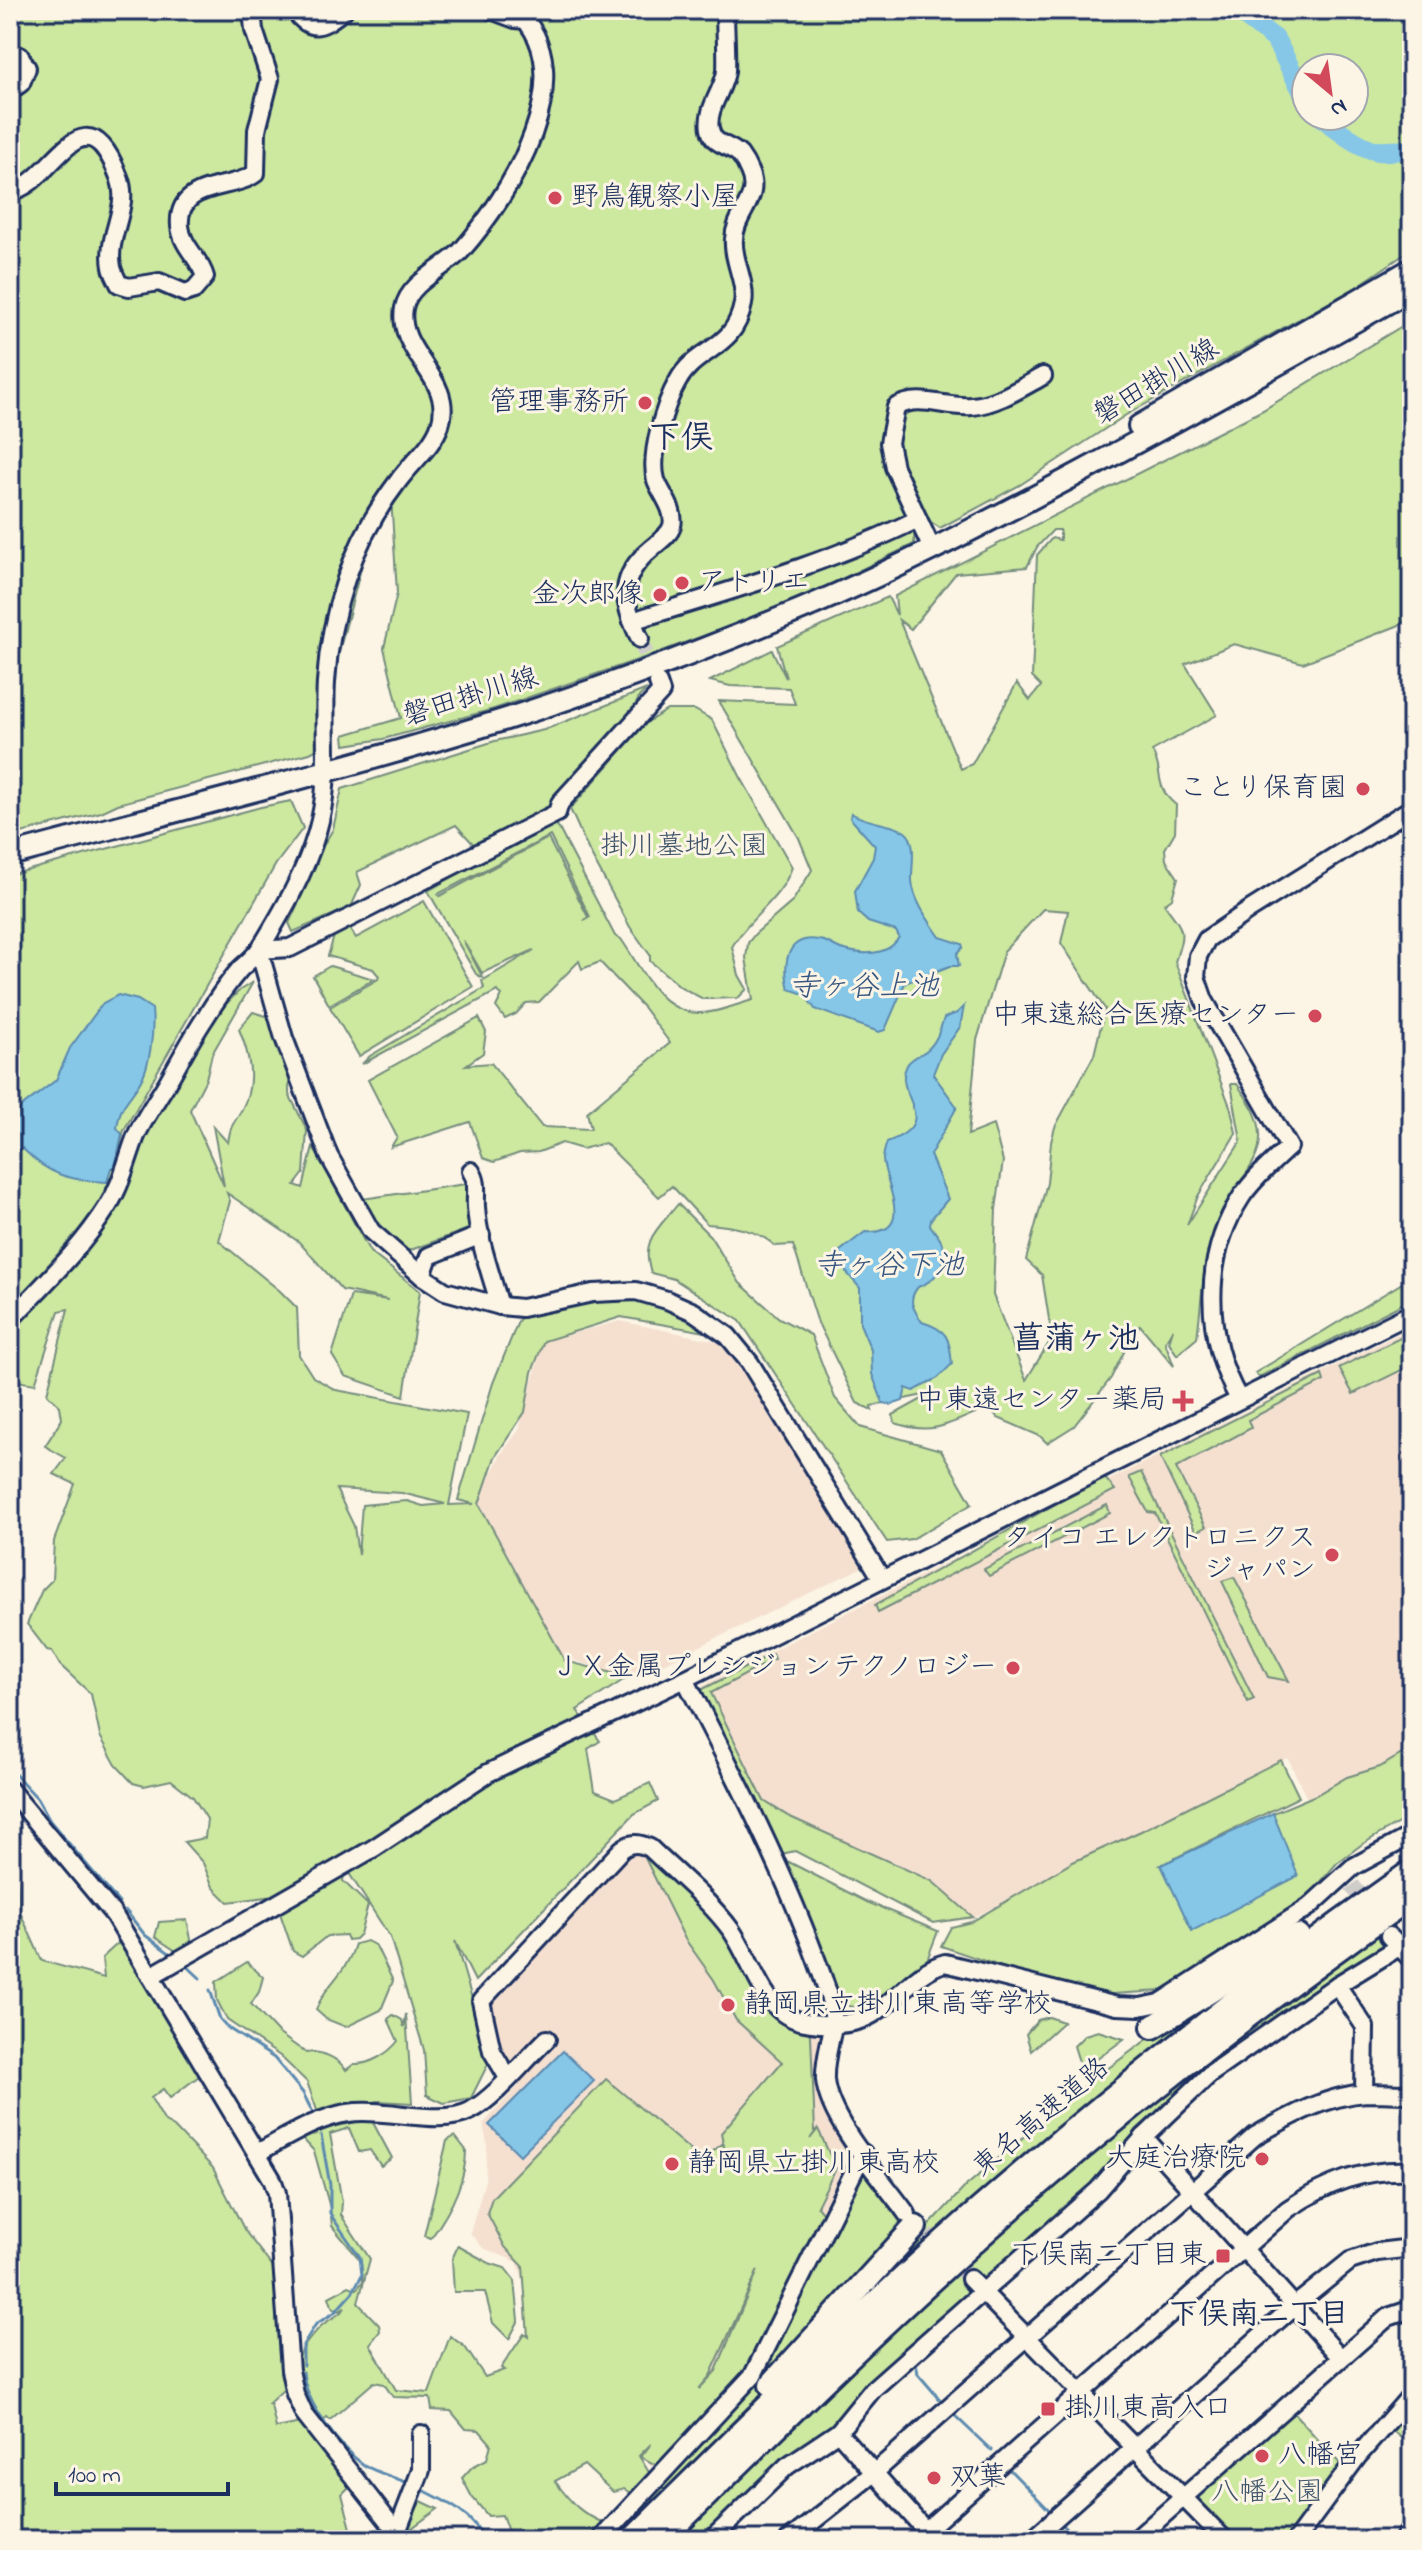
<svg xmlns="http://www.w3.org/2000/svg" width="1422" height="2550" font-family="'Indie Flower','Klee One',sans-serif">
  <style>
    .built { fill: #f5e0d0 }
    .green { fill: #cde89f; stroke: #748c7e; stroke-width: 2; fill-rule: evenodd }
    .water { fill: #86c7e7; stroke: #5b8ab0; stroke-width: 2 }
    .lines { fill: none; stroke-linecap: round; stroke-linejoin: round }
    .stream { stroke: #5b8ab0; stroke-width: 3 }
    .river { stroke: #86c7e7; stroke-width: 20 }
    .minor-tunnel { stroke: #cfcdca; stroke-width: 16; stroke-dasharray: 16 8; stroke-linecap: butt }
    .minor-casing { stroke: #1b2f5e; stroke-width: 22 }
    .major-casing { stroke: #1b2f5e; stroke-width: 26 }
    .highway-casing { stroke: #1b2f5e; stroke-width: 28 }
    .minor { stroke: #fcf5e5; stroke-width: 16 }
    .major { stroke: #fcf5e5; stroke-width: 20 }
    .highway { stroke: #fcf5e5; stroke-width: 22 }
    .poi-dot { fill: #d1495b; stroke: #fcf5e5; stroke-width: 3 }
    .labels { text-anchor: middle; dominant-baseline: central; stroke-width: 6; stroke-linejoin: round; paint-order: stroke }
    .poi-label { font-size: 28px; fill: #1b2f5e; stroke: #fcf5e5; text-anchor: end }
    .street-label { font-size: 28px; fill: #1b2f5e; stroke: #fcf5e5 }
    .park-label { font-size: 28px; fill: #3f546b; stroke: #fcf5e5 }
    .water-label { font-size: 30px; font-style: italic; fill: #365580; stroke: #fcf5e5 }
    .neighbourhood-label { font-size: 30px; font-weight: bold; fill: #1b2f5e; stroke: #fcf5e5 }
    .quarter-label { font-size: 32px; font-weight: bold; fill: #1b2f5e; stroke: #fcf5e5 }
  </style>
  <rect width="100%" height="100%" fill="#fcf5e5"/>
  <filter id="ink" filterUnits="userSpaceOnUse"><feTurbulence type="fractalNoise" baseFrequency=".0125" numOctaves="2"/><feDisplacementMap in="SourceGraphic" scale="16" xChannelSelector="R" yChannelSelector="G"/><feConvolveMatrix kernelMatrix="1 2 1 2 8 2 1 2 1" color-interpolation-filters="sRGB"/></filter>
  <g filter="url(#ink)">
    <!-- built -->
    <g class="built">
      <path d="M620,1321L721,1342L740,1358L865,1566L633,1679L563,1657L474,1508L501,1454L519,1430L543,1341Z"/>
      <path d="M1412,1327V1798L1323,1833L1288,1758L969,1920L764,1810L702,1686Z"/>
      <path d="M650,1848L791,2017L832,2027L826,2103L863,2153L661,2475L620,2437L608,2434L599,2394L528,2337L525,2285L517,2262L483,2248L470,2233L485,2180L487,2144L483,2124L520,2084L502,2068L487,2029L492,2000L630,1854Z"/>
    </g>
    <!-- green -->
    <g class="green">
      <path d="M10,10H1412V249L1355,288L1126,415L1020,485L940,528L928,520C915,523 914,531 914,544L794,602L649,656L494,709L383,739L345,745L344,735L401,718L384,648L397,593L391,497L375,515L323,713V746L310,753L118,804L101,812L10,836ZM1306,68H1354V116H1306Z"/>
      <path d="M1412,320V617L1397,626L1303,663L1234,644L1185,664L1217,715L1152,751C1164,769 1153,787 1176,805L1175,832L1165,849L1166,860L1178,878L1172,898L1164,904C1185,932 1185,929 1175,962L1231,1109L1236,1133L1198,1196L1187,1225L1241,1141L1231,1084H1237C1248,1100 1259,1114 1260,1134C1262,1163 1234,1186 1222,1210C1202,1250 1203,1295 1197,1338L1177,1355L1169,1342L1173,1329L1165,1342L1174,1366L1140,1325L1133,1334L1111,1378L1074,1426L1047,1443L1040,1436L998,1418L977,1393L984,1409C950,1424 932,1436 895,1423L893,1415L933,1393L871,1406L872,1410L857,1403L818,1323L793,1245L775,1246C758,1229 731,1226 707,1224L672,1186L659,1197L605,1143L582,1149L562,1143L539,1152L520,1153L494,1162L483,1158L470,1122L391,1147L397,1137L368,1080L479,1018L486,1032L483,1053L466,1065L491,1063L542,1127L591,1129L587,1112L670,1043L643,1007L600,962L582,969L579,961L539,1002L526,1003L516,1014L505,1019L496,1007L502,995L497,991L362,1064L370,1056L484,988L482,981L534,950L482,973L463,940L483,978L476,974L428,891L548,823L557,825L615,936L621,939C641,967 658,1012 698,1013C715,1014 737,1004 753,1000L746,958L748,943L755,934L792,902L812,870L799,838L719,701L795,704L789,688L730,686L710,681L772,650L786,678L777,646L888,597L897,615L895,596L1263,410ZM1053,530H1060V540L1052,538L1037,555L1032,677L1041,686L1030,700L1017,683L972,764L961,769L899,620L911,629L956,573L1027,567L1037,547ZM550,836L590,917L584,921L588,917L548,838L440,896L438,894ZM1043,909L1068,911L1061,943L1105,1009L1094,1055L1055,1127L1051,1142L1047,1183L1026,1260L1042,1275L1052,1338L1026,1380L993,1295L996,1209L1003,1161L993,1125L968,1135L977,1040L1004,951Z"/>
      <path d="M647,689L639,697L629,721L553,810L476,847L456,825L357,872L361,885L351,907L293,932L289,923L316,864L315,860L333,829L342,789L495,741L544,730Z"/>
      <path d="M667,710H695L712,720L740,776L792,867C781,900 749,917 732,947L739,975L747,989L738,998L703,999L681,987L650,961V955L630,927L588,849L570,809L646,723Z"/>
      <path d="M291,801L303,828L276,864L124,1130L110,1188L77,1232L10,1309V875L261,807Z"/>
      <path d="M424,901L473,987L359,1056L330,1007L378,979L379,976L373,969L328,956L335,933L349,927L356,938Z"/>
      <path d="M330,966L374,979L329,1005L313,976Z"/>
      <path d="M253,982L212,1054L206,1079L190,1110L224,1186L213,1126L228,1143C231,1122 233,1126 242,1109C256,1082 250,1056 239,1029L253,1012L266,1016L285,1011L290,1041L289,1094L307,1130L304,1173L295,1185L303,1188L313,1147L370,1252L420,1291L404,1396L345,1376L332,1355L351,1295L388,1300L342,1290L299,1242L227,1193L230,1201L219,1241L280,1291L297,1308L299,1355L313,1377L336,1390L467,1414L449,1505L474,1504L458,1500L493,1383L519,1319L600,1292L654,1297L728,1336L621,1317L544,1341L532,1372L525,1412L495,1457L479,1504L565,1661L628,1677L577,1710L600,1741L588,1749L595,1791L615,1799L650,1783L658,1801L634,1814L475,1981L455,1941L490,2060L471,2098L444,2103L427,2095L424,2050L390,1937L345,1867L343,1881L368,1905L360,1934L355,1939L348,1940L346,1935L327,1936L302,1956L293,1951L281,1916L282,1903L305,1892L228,1902L213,1887L203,1863L184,1842L205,1838L207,1819L193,1797L171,1780L144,1786L133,1783L116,1765L100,1736L91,1694L60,1665L52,1651L47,1650L27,1624L42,1590L52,1580L54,1541L75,1484L54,1474L66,1458L45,1446L62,1419L60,1406L47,1394L68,1309L59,1311L35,1384L10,1380V1323L124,1182L165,1096L217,1013L240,990ZM336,1489L402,1493L445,1504L423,1506L407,1501L362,1505L358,1555L354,1526Z"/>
      <path d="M466,1184L471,1228L408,1251L384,1232L362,1199Z"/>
      <path d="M678,1204L710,1236L740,1283L779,1318L811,1335L835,1398L860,1427L941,1450L972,1504L912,1539L887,1542L740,1321L674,1279L651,1273C640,1240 658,1229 678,1204Z"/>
      <path d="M1412,1277V1299L1259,1377L1255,1373Z"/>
      <path d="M1412,1332V1365L1353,1394L1339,1368Z"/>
      <path d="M1322,1375L1324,1381L1248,1420L1251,1428L1176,1468L1206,1527L1196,1532L1160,1457Z"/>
      <path d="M1141,1472L1254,1699L1248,1702L1155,1513L1148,1512L1129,1477Z"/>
      <path d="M1104,1477L1115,1490L878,1612L875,1605Z"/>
      <path d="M1107,1505L1110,1513L989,1576L984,1569Z"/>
      <path d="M1234,1577L1289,1681L1268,1677L1222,1581Z"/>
      <path d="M772,1654L774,1659L711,1693L764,1801L788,1816L932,1881L973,1917L933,1923L795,1851L781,1854L743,1788L697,1692Z"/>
      <path d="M1412,1748V1815L1361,1845L1337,1863L1312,1892L1257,1932L1162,1991L1112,1994L1046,1982L941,1946L951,1927L971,1922L1073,1862L1141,1831L1281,1760L1299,1797L1161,1865L1297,1876L1273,1813L1316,1795L1347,1777L1380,1767Z"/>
      <path d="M10,1847L16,1852L19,1910L42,1961L104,1978L102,1958L118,1943L129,1953L203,2073L170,2098L163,2089L151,2098L165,2122L174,2127L213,2168L245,2231L284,2282L288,2335L285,2388L268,2404L271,2405L276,2428L301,2423L336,2462L349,2487L342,2494L354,2540H10Z"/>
      <path d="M644,1856L701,1897L811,2036L815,2132L810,2139L818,2129L836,2168L817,2206L827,2218L762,2373L865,2166L907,2214L767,2388L615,2540H511L502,2515L488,2516L472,2497L462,2478L472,2467L487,2459L491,2444L479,2430L466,2429L451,2411L432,2410L430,2398L393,2397L384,2384L374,2382L330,2420L327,2417L324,2421C310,2406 291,2374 301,2352C304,2344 314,2334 320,2327C328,2319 338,2317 345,2308L339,2311L333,2309L329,2297L349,2286L357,2289L363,2281L361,2261L332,2226L330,2208L314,2151L303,2139L328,2128L371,2119L392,2158L381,2166L370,2150L359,2152L349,2128L330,2134L342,2202L341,2215L370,2259L358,2303L379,2325L380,2331L370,2344L396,2390L429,2393L450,2336L465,2347L485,2377L504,2370L501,2368L524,2334L528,2337L523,2266L505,2247L487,2213L492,2198L606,2079L702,2160L722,2144L724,2146L721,2133L782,2062L736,2020L714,1980L685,1939ZM758,2270L716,2371L699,2389L710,2376ZM651,2444L641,2457L665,2470L610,2526C582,2514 573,2506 555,2481L584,2465L613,2492L624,2489L635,2496L650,2474L639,2456Z"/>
      <path d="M785,1860L867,1902L938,1931L927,1960L866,2010L844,2005Z"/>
      <path d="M187,1920L192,1944L185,1953L176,1951L155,1937L159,1922Z"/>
      <path d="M1380,1932L1390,1945L1215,2061L1137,2129L1095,2190L835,2428L784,2462L702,2540H672L963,2264L1143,2109Z"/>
      <path d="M367,1941L376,1946L393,1981L381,2010L346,2027L326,2019L316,2010C325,1984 348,1972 355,1944Z"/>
      <path d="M247,1962L263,1977L259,1992L251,2004L278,2033L306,2053C321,2050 338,2058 346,2070L354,2064C369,2065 388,2054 398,2041L388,2019L393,2015L402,2020L404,2027L406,2014L412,2103L378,2101L318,2113L307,2082L280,2056L227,2020L217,2000L216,1982Z"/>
      <path d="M1241,1983L857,2313L849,2311L966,2186L1076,2092L1160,2030Z"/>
      <path d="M1049,2017L1063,2022L1031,2051L1026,2034L1038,2020Z"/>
      <path d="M1098,2031L1124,2039L1088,2066L1080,2065L1074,2046L1085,2035Z"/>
      <path d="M455,2136L466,2150C466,2182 450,2212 431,2238L424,2236L447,2141Z"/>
      <path d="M458,2246L489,2263L505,2268L515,2281L519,2320L509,2339L493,2323L485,2292H454L452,2259Z"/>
      <path d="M1412,2404V2447L1389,2428Z"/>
      <path d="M1292,2411L1344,2468L1291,2540H1232L1194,2497Z"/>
      <path d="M421,2501L438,2509L412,2528L422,2540H417L406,2526Z"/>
    </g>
    <!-- water -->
    <g class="water">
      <path d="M851,813C868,824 894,823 905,832C918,841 911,868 912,881C914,902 929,921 940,937L962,944L963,947L957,954L959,966H950L905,983L885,1030L879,1032L815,1009L804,994L789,989C782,962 787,932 824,941C830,943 835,947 841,949C861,955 888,957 899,937L896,931L868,922L858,913L855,891L873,858L875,846L850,818Z"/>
      <path d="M118,995L138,1000L152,1009C154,1030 151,1065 139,1084C128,1102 120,1104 117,1128L122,1134L115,1167L111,1168L107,1182C68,1180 50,1176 22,1148L18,1151L12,1144L16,1140L12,1127L20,1108L56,1080L70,1048L103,1003Z"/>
      <path d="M964,1006L960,1027L941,1054L933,1074L957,1107L930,1155L948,1199L931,1219L930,1225C933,1230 938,1235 941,1241C951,1261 936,1281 918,1287C907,1300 913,1309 922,1322C948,1330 949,1337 952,1364L938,1378L914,1391L906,1388L903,1401L891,1405L883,1403L872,1374L871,1350L860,1324V1288L840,1265V1251L865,1232C916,1235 886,1187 883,1160C883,1154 885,1148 887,1142C945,1121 891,1094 907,1065C911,1058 921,1055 927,1050C937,1042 940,1029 944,1018L957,1013Z"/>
      <path d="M1273,1813L1298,1876L1192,1931L1161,1865Z"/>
      <path d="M563,2051L594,2081L520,2155L489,2125Z"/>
    </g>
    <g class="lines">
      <!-- stream -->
      <g class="stream">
        <path d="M10,1769L37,1798L50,1821L119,1903"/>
        <path d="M126,1911L145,1935L172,1955"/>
        <path d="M185,1964L200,1978"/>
        <path d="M210,1990L220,2019L228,2028L274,2058L303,2093L312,2111"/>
        <path d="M935,2345L916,2363L918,2374L943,2403"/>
        <path d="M303,2365V2345L316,2324L334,2313L352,2293L362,2275L360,2257L330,2214V2185L321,2135"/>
        <path d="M303,2372C305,2402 339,2448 364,2465C377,2473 396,2478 411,2484"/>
        <path d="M951,2412L992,2451"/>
        <path d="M1011,2471L1053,2514"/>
        <path d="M421,2489C447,2502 471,2513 485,2540"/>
        <path d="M1061,2523L1078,2540"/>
      </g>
      <!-- river -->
      <g class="river">
        <path d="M1237,10L1275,39L1306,98"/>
        <path d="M1321,116C1334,128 1360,148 1378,151C1389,152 1401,149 1412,151"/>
      </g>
      <!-- minor-tunnel -->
      <g class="minor-tunnel">
        <path d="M640,639L655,678"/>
        <path d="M1352,1885L1372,1913"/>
        <path d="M910,2217L970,2279"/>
      </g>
      <!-- minor casing -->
      <g class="minor-casing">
        <g id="minor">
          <path d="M294,10C312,35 323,26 344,10"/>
          <path d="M491,10L515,19L527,20"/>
          <path d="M10,52L20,56L27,68L21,83L10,91"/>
          <path d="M10,191C52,187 83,83 119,177C131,208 106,235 112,267C113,273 117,279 119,284L129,287L159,282L185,293L194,290L205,277C200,258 182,247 180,226C176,180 234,191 256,173L257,130L270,79L254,30L252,10"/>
          <path d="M932,549L894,467L889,443L896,407C921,393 945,409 972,406C997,404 1021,388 1043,376"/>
          <path d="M632,621C728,591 827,564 918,519"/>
          <path d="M640,639C622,601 617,577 652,548C659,542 670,534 672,526C676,510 661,494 656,480C649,455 665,403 678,381C696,347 734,351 743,304C747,282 732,260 734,239C735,212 762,199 749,171C747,166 743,159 740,155C730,144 713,146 710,129C706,108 724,90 726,71C727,51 725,30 725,10"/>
          <path d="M259,950L284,1038L329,1156L371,1231L422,1276L445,1291L500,1306L522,1308L593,1293L636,1291L667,1300L694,1312L728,1336L750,1363L882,1579"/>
          <path d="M259,950L290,948L557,813L560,803L661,692L658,683"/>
          <path d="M471,1171C479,1183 475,1193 476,1207C478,1240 491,1274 500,1306"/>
          <path d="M422,1276L429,1256L481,1235"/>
          <path d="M10,1320C44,1284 82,1248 108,1206C122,1184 127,1159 136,1136C144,1118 157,1100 167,1083C179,1062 191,1039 205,1018C215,1002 227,984 240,969C247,962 256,956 261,947C283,911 305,873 317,832C332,781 323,734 326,682C328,647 335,612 346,579C358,543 376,510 399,480C412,462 433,446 440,425C456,379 396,353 404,308C409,282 445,268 461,251C510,196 586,73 516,10"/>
          <path d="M1239,1399C1204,1337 1202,1257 1242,1196C1255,1177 1273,1162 1289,1147L1204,1000L1196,977L1198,956L1207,939L1251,909L1412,808"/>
          <path d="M685,1679C736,1777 786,1874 823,1978C828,1993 835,2010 833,2026C830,2044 824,2061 825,2080C829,2121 882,2179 907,2214"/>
          <path d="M10,1790L114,1915L272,2179L277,2193L290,2370L295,2394L304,2414L403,2540"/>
          <path d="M1389,1936L1412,1960"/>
          <path d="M151,1976L374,1848L488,1773L685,1679L1412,1313"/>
          <path d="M1337,1985L1365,2027L1364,2093"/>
          <path d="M508,2078L492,2051L481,2001L622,1849C632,1842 639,1843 650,1848C677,1874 709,1900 731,1930C748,1954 760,1996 783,2013C800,2026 840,2027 860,2020C892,2009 912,1972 945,1963L1117,2006L1140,2007L1160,2003L1309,1907L1353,1867L1412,1835"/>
          <path d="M1144,2137L1341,2358"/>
          <path d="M257,2153C286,2138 315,2118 348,2113C386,2107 439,2127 470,2111C495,2098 526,2059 547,2039"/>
          <path d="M970,2279L1225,2540"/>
          <path d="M397,2532L421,2470V2434"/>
          <path d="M600,2540L753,2375L863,2153"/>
          <path d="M711,2540L787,2466L838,2432"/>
          <path d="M789,2540L875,2472L1255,2136C1288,2117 1327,2095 1367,2093C1382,2093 1397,2094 1412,2094"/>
          <path d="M915,2540L1288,2209C1326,2183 1365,2168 1412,2171"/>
          <path d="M934,2540L838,2432L873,2389L1098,2190L1144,2137L1210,2074L1337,1985L1412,1939"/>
          <path d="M1031,2540L1293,2307L1350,2261L1377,2252L1412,2248"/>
          <path d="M1135,2540L1388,2317L1412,2309"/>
          <path d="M1296,2540L1358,2456L1412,2394"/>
          <path d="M1403,2540L1412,2527"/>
        </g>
      </g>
      <!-- major casing -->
      <g class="major-casing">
        <g id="major">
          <path d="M1139,426L1412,269"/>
          <path d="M10,855C175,811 341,770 503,720C598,690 691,655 783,617C887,575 986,523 1085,470C1195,411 1304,350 1412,289"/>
        </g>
      </g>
      <!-- highway casing -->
      <g class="highway-casing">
        <g id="highway">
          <path d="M1153,2027L1298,1936"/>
          <path d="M771,2385L915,2227"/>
          <path d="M632,2540C741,2432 850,2324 965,2222C1108,2097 1257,1980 1412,1871"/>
          <path d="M661,2540C782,2421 902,2303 1030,2192C1152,2087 1280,1989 1412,1896"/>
        </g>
      </g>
      <!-- minor -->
      <use href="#minor" class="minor"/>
      <!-- major -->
      <use href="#major" class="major"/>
      <!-- highway -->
      <use href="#highway" class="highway"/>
    </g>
  </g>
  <!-- markers -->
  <g class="poi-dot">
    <circle cx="555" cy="198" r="8"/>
    <circle cx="645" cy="403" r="8"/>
    <circle cx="682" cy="583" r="8"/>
    <circle cx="660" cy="595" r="8"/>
    <circle cx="1363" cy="789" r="8"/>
    <circle cx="1315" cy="1016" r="8"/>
    <path d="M1179 1389h8v8h8v8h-8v8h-8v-8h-8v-8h8z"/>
    <circle cx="1332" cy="1555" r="8"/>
    <circle cx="1013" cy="1668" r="8"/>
    <circle cx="728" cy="2005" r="8"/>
    <circle cx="1262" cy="2159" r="8"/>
    <circle cx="672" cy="2164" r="8"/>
    <rect x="1215" y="2248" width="16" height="16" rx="4"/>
    <rect x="1040" y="2401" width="16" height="16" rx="4"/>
    <circle cx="1262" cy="2456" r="8"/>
    <circle cx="934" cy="2478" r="8"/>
  </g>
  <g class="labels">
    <!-- poi labels -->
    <g class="poi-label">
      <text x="571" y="198" text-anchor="start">野鳥観察小屋</text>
      <text x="629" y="403">管理事務所</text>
      <text x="698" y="583" text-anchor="start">アトリエ</text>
      <text x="644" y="595">金次郎像</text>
      <text x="1347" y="789">ことり保育園</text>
      <text x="1299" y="1016">中東遠総合医療センター</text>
      <text x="1167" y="1401">中東遠センター薬局</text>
      <text x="1316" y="1539">タイコ エレクトロニクス<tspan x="1316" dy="32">ジャパン</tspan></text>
      <text x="997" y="1668">ＪＸ金属プレシジョンテクノロジー</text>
      <text x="744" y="2005" text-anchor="start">静岡県立掛川東高等学校</text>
      <text x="1246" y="2159">大庭治療院</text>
      <text x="688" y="2164" text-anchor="start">静岡県立掛川東高校</text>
      <text x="1207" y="2256">下俣南二丁目東</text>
      <text x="1064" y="2409" text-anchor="start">掛川東高入口</text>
      <text x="1278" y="2456" text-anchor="start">八幡宮</text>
      <text x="950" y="2478" text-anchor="start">双葉</text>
    </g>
    <!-- street labels -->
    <g class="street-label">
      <text transform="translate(1157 383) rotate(-31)">磐田掛川線</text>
      <text transform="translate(471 698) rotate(-17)">磐田掛川線</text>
      <text transform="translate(1042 2118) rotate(-40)">東名高速道路</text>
    </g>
    <!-- park labels -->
    <g class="park-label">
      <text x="684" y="847">掛川墓地公園</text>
      <text x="1267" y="2493">八幡公園</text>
    </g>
    <!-- water labels -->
    <g class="water-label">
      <text x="864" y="988">寺ヶ谷上池</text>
      <text x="889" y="1267">寺ヶ谷下池</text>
    </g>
    <!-- neighbourhood labels -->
    <g class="neighbourhood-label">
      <text x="1259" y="2316">下俣南二丁目</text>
    </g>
    <!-- quarter labels -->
    <g class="quarter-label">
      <text x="681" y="439">下俣</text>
      <text x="1076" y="1340">菖蒲ヶ池</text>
    </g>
  </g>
  <!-- margin -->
  <rect width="1422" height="2550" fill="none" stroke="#fcf5e5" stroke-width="40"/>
  <rect x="20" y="20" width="1382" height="2510" fill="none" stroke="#1b2f5e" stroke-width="3" filter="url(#ink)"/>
  <!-- north arrow -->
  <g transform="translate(1330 92) rotate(151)"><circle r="38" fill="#fcf5e5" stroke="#a2a6af" stroke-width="2"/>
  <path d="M0-6L14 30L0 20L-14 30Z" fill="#d1495b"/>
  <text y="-12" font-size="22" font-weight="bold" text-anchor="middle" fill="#1b2f5e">N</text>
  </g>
  <!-- scale -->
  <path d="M56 2482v12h172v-12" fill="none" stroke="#1b2f5e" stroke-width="4"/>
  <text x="68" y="2482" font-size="24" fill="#1b2f5e" stroke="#fcf5e5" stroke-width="6" paint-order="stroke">100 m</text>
</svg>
